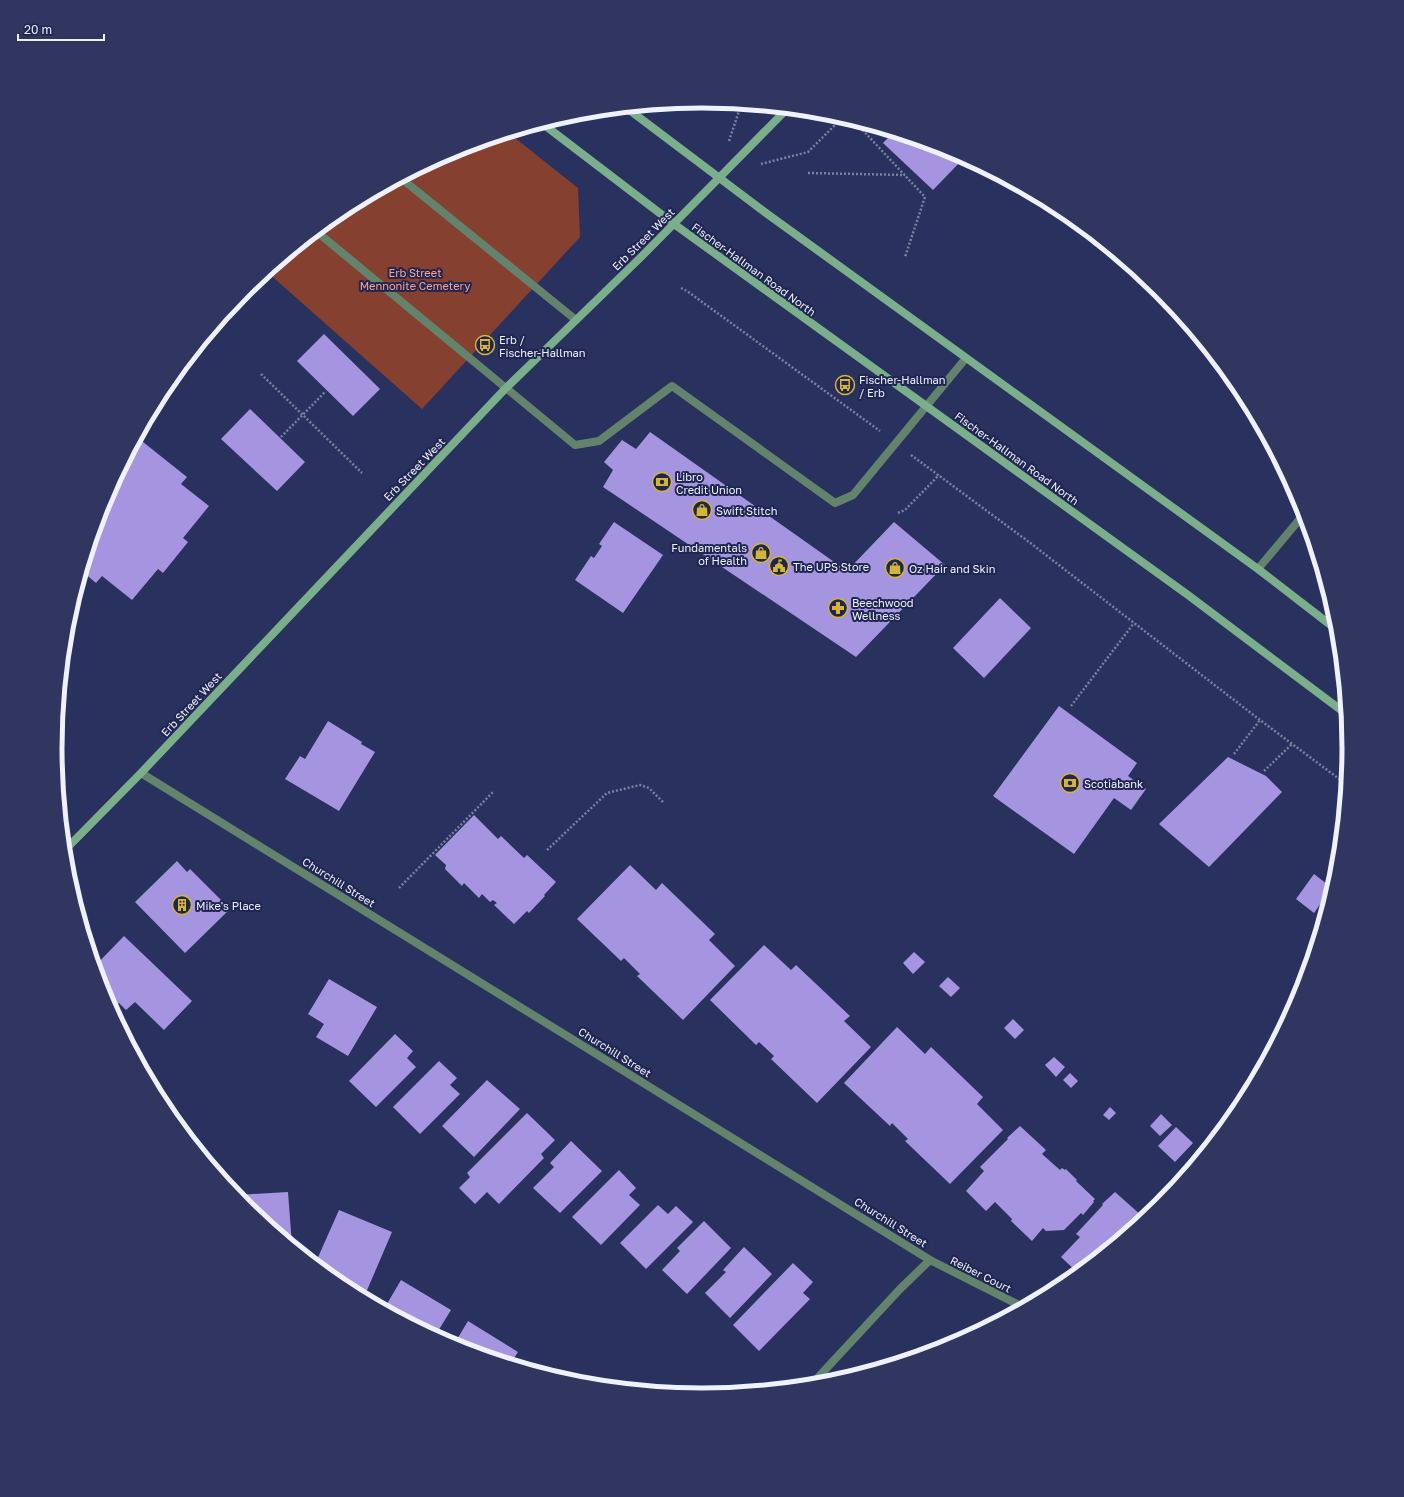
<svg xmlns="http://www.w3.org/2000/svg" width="1404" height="1497" font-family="'Golos Text',sans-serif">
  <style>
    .green { fill: #854030 }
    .building { fill: #a594df }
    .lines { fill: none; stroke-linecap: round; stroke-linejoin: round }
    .path { stroke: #7b81a0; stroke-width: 2.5; stroke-dasharray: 2 2; stroke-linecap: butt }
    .service { stroke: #63836d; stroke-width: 8 }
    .minor { stroke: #63836d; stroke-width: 8 }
    .secondary { stroke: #7bae8b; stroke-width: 8 }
    .labels { text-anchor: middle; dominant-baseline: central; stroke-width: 4; stroke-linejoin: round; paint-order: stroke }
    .street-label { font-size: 11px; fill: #eff2fd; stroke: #202652 }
    .park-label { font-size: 11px; fill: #fea48f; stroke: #202652 }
    .poi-label { font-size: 11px; fill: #eff2fd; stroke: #202652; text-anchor: start }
    .rim { fill: none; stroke: #eff2fd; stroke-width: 5 }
  </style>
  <rect width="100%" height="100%" fill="#29315e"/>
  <!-- green -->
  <path class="green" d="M510,134L578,188L580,237L422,409L267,272L343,210L455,151Z"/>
  <!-- building -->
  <g class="building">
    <path d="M893,133L950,151L964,158L933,190L883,143Z"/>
    <path d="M324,334L380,389L353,416L297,361Z"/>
    <path d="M250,409L305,462L277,491L221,439Z"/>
    <path d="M650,432L847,571L894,522L945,565L856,657L603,487L613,470L604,462L622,440L636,449Z"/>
    <path d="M138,438L187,477L181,484L209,506L183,538L188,542L163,573L158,569L132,600L102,576L96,583L83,572L104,501Z"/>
    <path d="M614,522L663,555L623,613L575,580L591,556L594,558L602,546L599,544Z"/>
    <path d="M1000,598L1031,628L984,678L953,648Z"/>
    <path d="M1059,706L1137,763L1128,776L1146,789L1131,810L1114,798L1074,854L993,796Z"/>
    <path d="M328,721L362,742L361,744L375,752L339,811L285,779L300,756L305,759Z"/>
    <path d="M1228,757L1266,776L1282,792L1209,867L1159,824Z"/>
    <path d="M474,815L498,839L501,836L524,858L527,855L556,882L544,895L545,896L529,913L527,911L514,924L494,905L497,903L493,900L490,902L482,894L479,898L464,883L462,886L445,869L446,865L435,855Z"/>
    <path d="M177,861L187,872L190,869L230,909L185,953L135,902Z"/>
    <path d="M630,865L656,890L662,883L715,934L709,940L735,966L683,1020L637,976L640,974L624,958L621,961L577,919Z"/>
    <path d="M1314,874L1332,888L1314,913L1296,899Z"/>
    <path d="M124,936L192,1001L164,1030L135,1002L126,1010L119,1003L116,1005L103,993L95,966Z"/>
    <path d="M764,945L791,970L796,965L850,1016L844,1021L871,1047L817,1103L771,1059L774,1056L759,1042L756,1045L710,1000Z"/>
    <path d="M914,952L925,962L913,974L903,963Z"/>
    <path d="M948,977L960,988L951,997L939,986Z"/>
    <path d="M329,979L377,1007L348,1056L316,1037L324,1024L308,1014Z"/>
    <path d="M1013,1019L1024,1030L1015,1039L1004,1028Z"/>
    <path d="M897,1027L925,1054L931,1047L983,1097L977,1104L1003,1130L950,1184L905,1141L908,1139L892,1123L890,1126L844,1083Z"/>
    <path d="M395,1034L413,1051L407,1058L416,1067L376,1107L349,1081Z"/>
    <path d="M1054,1057L1065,1067L1056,1077L1045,1065Z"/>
    <path d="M439,1061L457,1078L450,1085L460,1094L420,1134L393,1107Z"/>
    <path d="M1070,1073L1078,1081L1071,1088L1063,1080Z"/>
    <path d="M487,1080L520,1109L474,1157L442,1126Z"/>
    <path d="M168,1106L177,1113L173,1118L165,1110Z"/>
    <path d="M1110,1107L1116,1113L1109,1120L1103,1115Z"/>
    <path d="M527,1113L555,1140L541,1154L544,1158L499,1204L487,1192L475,1204L459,1188L470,1177L467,1173Z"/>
    <path d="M1161,1114L1172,1125L1160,1136L1150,1126Z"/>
    <path d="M1020,1126L1046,1150L1042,1154L1060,1170L1062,1168L1065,1170L1066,1169L1077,1180L1076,1181L1095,1199L1093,1201L1094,1202L1083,1215L1081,1213L1064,1230L1046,1231L1043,1228L1032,1241L1011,1221L1012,1219L995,1202L986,1211L966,1191L984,1171L980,1167L1008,1139L1007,1138Z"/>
    <path d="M1176,1127L1193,1143L1175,1162L1158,1146Z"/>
    <path d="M571,1141L602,1171L560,1213L533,1188L554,1167L550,1163Z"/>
    <path d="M619,1170L636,1188L629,1195L640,1205L601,1245L572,1217Z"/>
    <path d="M288,1192L292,1245L244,1206L236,1195Z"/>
    <path d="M1115,1192L1142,1216L1138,1220L1140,1222L1078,1273L1061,1257L1080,1237L1076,1234L1103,1205L1102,1204Z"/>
    <path d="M658,1205L668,1214L676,1206L693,1222L646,1269L620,1243Z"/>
    <path d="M339,1210L392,1232L365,1295L338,1283L315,1264Z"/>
    <path d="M704,1221L731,1248L687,1294L662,1270L680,1251L677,1248Z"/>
    <path d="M744,1247L772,1274L730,1318L705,1293L726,1272L723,1270Z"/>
    <path d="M793,1263L813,1282L803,1293L810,1299L759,1351L733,1325Z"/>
    <path d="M401,1280L451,1310L435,1336L384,1309Z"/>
    <path d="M468,1321L518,1352L511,1363L453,1346Z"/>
    <path d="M535,1363L559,1377V1378L531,1369Z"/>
  </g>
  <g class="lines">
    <!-- path -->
    <g class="path">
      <path d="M857,124L925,197L905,257"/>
      <path d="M729,141L741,105"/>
      <path d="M761,164L808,152L842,118"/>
      <path d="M808,173L905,175"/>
      <path d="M681,288L687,291L880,431"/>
      <path d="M261,374L362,473"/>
      <path d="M281,437L325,392"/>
      <path d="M911,455L1029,542L1260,720L1346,784"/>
      <path d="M898,513L905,510L939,475"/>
      <path d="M1071,706L1134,623"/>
      <path d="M1234,754L1260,720"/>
      <path d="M1264,771L1292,744"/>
      <path d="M547,850L607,793L640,785L649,788L664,803"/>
      <path d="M399,888L493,792"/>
    </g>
    <!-- service -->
    <g class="service">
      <path d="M402,179L576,320"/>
      <path d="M317,232L575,445L599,441L672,386L835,503L853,495L966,358"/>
      <path d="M1258,569L1304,514"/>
    </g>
    <!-- minor -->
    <g class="minor">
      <path d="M141,773L930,1260L900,1289L811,1385"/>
      <path d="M930,1260L1023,1307"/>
    </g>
    <!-- secondary -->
    <g class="secondary">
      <path d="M628,109L766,213L1258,569L1337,630"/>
      <path d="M543,124L674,224L1188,595L1345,713"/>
      <path d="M65,850L141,773L505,389L640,258L786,110"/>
    </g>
  </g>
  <!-- icons -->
  <defs>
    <g id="bus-ring" transform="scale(1)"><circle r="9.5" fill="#202652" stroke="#d6b534" stroke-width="1.5"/><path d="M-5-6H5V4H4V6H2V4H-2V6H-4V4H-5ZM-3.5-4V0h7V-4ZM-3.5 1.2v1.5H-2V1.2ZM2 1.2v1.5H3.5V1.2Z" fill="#d6b534"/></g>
    <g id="bank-ring" transform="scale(1)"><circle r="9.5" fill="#202652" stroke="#d6b534" stroke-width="1.5"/><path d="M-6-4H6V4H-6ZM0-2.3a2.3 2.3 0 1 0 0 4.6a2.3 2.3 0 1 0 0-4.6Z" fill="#d6b534"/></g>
    <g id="shop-ring" transform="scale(1)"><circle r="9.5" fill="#202652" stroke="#d6b534" stroke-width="1.5"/><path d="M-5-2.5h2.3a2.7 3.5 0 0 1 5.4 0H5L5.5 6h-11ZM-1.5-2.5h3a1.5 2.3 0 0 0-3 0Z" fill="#d6b534"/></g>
    <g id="civic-ring" transform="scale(1)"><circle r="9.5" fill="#202652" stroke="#d6b534" stroke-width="1.5"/><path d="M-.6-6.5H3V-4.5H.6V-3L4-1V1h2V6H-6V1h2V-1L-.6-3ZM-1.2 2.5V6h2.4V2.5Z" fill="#d6b534"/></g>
    <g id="pharmacy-ring" transform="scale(1)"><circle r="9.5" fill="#202652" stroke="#d6b534" stroke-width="1.5"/><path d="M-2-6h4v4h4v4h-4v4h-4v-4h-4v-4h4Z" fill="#d6b534"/></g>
    <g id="building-ring" transform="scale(1)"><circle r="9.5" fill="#202652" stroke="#d6b534" stroke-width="1.5"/><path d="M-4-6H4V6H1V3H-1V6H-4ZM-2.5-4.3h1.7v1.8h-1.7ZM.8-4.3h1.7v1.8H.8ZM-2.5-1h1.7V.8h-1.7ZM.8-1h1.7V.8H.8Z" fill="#d6b534"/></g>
  </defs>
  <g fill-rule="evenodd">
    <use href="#bus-ring" x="485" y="345"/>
    <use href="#bus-ring" x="845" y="385"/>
    <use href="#bank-ring" x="662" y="482"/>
    <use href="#shop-ring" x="702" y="510"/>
    <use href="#shop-ring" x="761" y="553"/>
    <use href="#civic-ring" x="779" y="566"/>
    <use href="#shop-ring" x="895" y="568"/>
    <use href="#pharmacy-ring" x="838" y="608"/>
    <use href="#bank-ring" x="1070" y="783"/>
    <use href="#building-ring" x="182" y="905"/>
  </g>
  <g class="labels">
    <!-- street labels -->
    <g class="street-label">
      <text transform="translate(643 239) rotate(-45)">Erb Street West</text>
      <text transform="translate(754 269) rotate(36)">Fischer-Hallman Road North</text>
      <text transform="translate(1017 458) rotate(36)">Fischer-Hallman Road North</text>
      <text transform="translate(414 469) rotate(-46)">Erb Street West</text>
      <text transform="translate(191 704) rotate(-47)">Erb Street West</text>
      <text transform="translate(339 882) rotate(32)">Churchill Street</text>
      <text transform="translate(615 1052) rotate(32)">Churchill Street</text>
      <text transform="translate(891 1222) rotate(32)">Churchill Street</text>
      <text transform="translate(981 1274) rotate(27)">Reiber Court</text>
    </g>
    <!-- park labels -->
    <g class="park-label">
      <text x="415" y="272">Erb Street<tspan x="415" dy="13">Mennonite Cemetery</tspan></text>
    </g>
    <!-- poi labels -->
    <g class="poi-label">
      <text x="499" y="339">Erb /<tspan x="499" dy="13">Fischer-Hallman</tspan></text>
      <text x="859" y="379">Fischer-Hallman<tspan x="859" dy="13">/ Erb</tspan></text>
      <text x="676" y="476">Libro<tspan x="676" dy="13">Credit Union</tspan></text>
      <text x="716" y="510">Swift Stitch</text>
      <text x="747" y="547" text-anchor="end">Fundamentals<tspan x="747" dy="13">of Health</tspan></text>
      <text x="793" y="566">The UPS Store</text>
      <text x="909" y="568">Oz Hair and Skin</text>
      <text x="852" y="602">Beechwood<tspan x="852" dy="13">Wellness</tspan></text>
      <text x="1084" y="783">Scotiabank</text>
      <text x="196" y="905">Mike's Place</text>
    </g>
  </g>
  <!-- crop -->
  <path d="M0 0H1404V1497H0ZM62 748a640 640 0 1 1 1280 0a640 640 0 1 1-1280 0Z" fill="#313660" fill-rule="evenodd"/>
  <path class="rim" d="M62 748a640 640 0 1 1 1280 0a640 640 0 1 1-1280 0Z"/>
  <!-- scale -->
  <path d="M18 34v6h86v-6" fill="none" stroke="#eff2fd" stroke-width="2"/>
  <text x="24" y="34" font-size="12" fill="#eff2fd" stroke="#202652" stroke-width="3" paint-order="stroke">20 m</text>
</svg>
